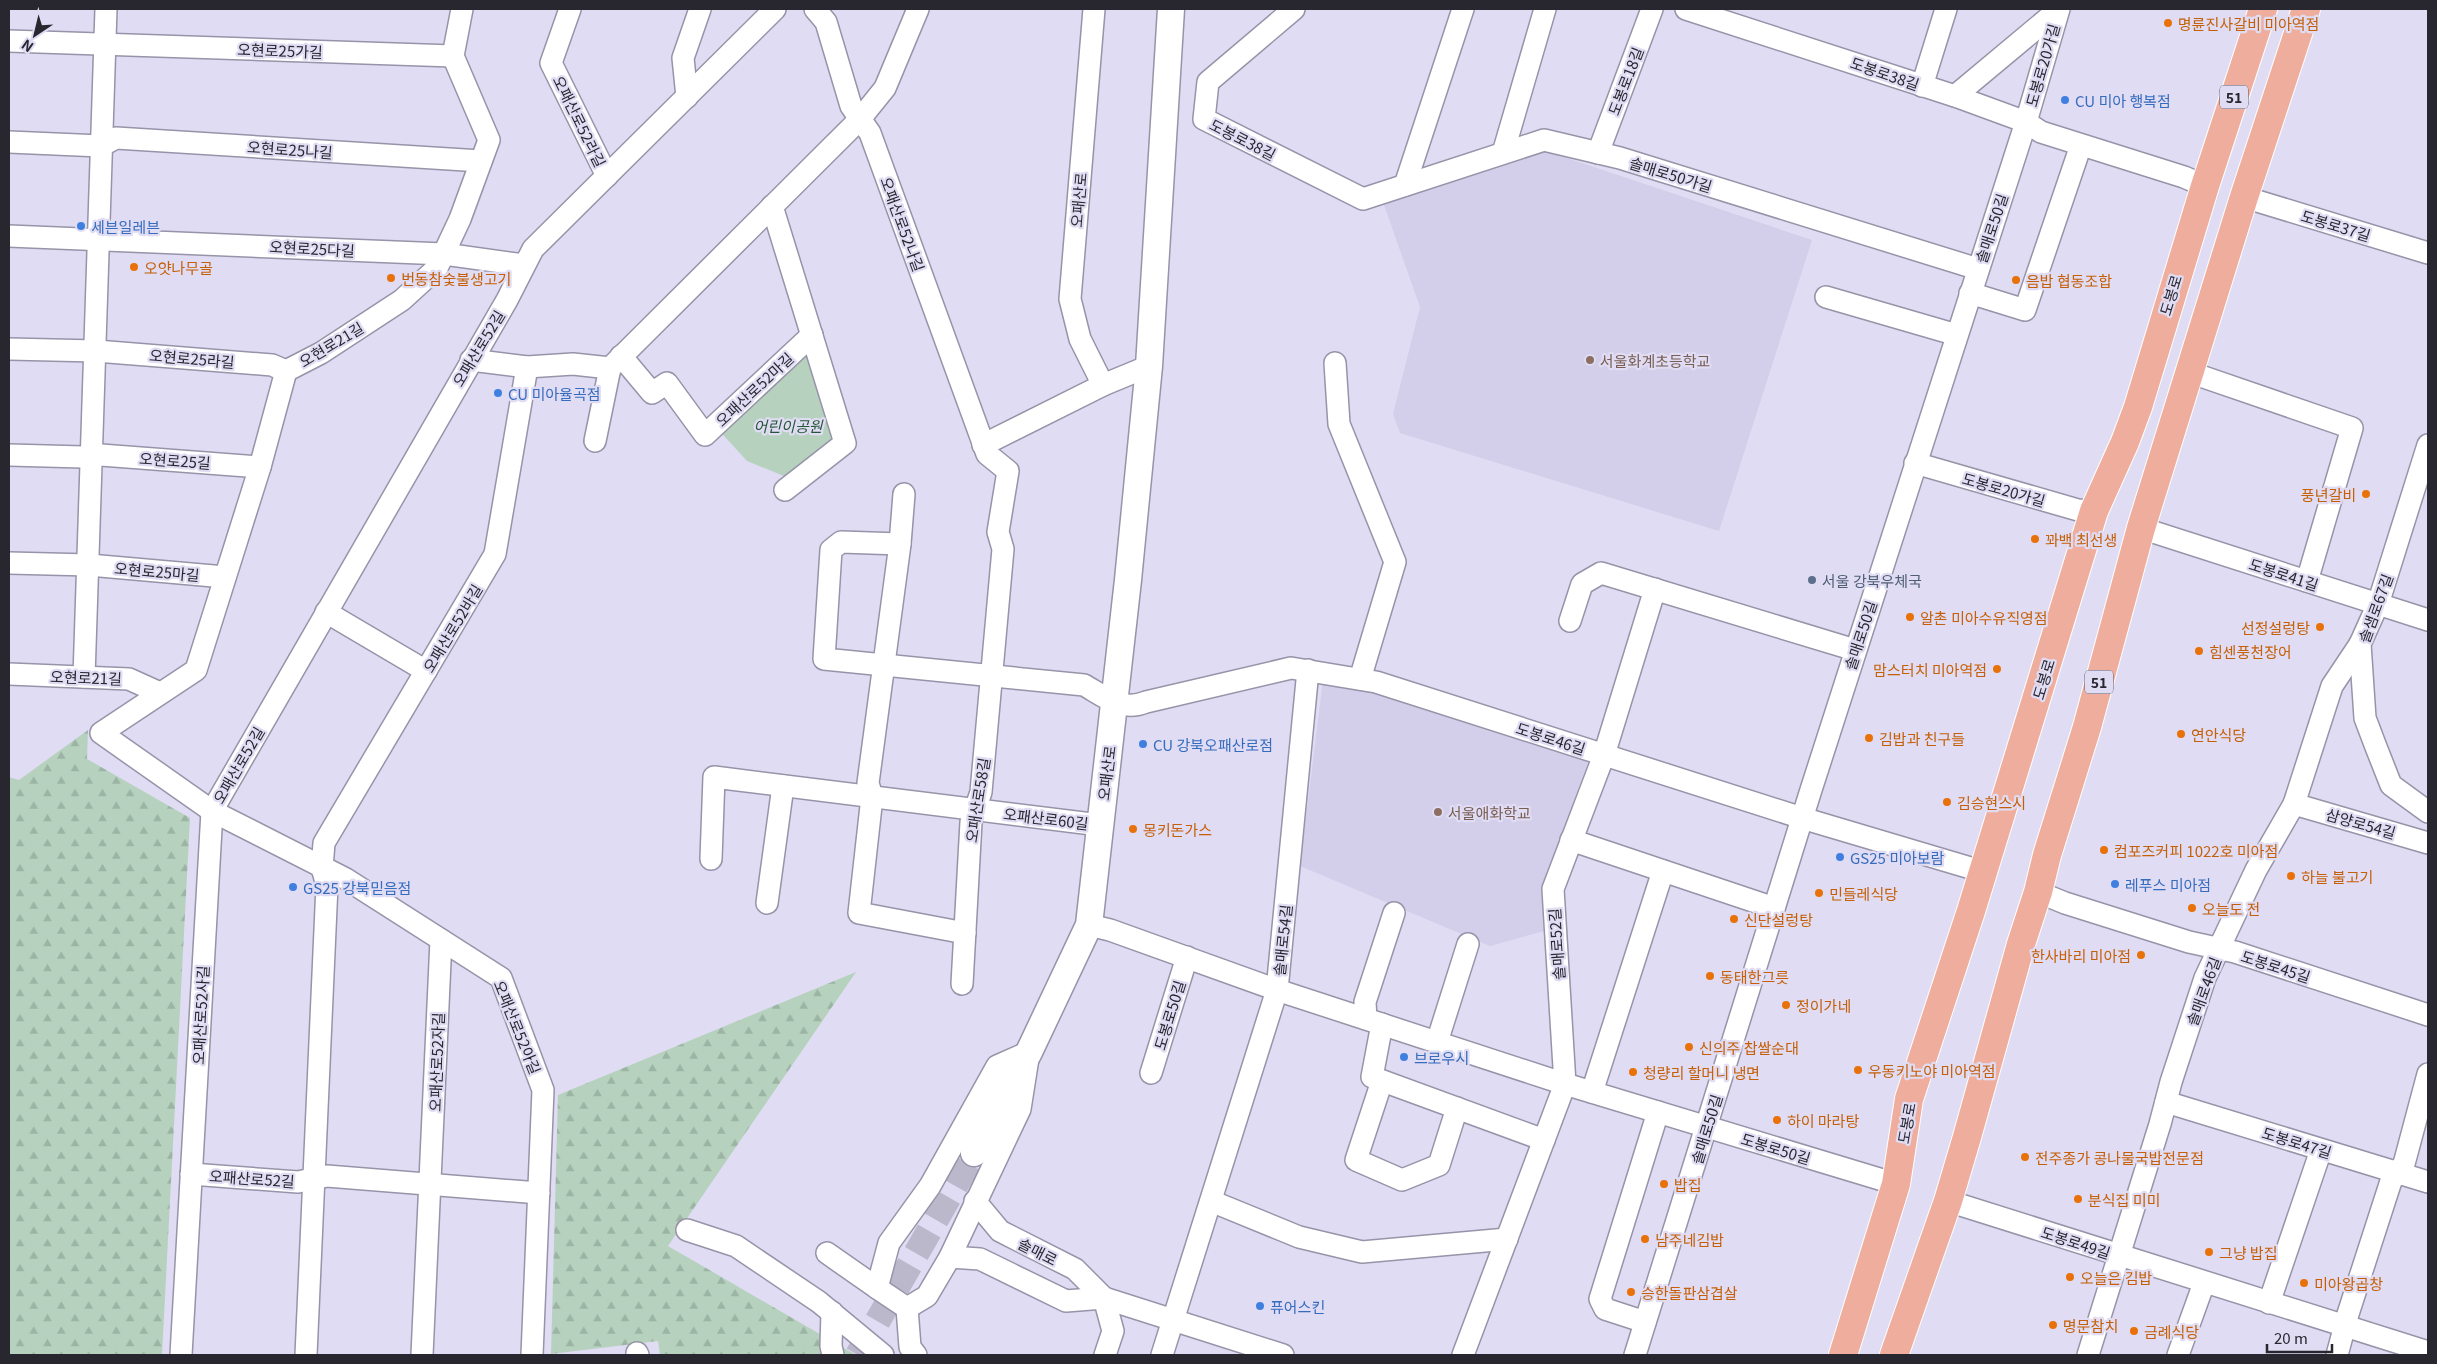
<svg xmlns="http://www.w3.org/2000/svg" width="2437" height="1364" font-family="Georgia,'Noto Sans KR',serif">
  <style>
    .built { fill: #d3ceea }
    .green { fill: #b6d2be }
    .forest { fill: url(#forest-firs) }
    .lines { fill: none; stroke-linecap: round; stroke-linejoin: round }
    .tertiary-tunnel { stroke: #bbb8cc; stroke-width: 26; stroke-dasharray: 26 13; stroke-linecap: butt }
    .minor-casing { stroke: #9793a8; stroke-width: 24 }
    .tertiary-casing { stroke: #9793a8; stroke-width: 29 }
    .primary-casing { stroke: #fff; stroke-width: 30 }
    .minor { stroke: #fff; stroke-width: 21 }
    .tertiary { stroke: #fff; stroke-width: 26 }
    .primary { stroke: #efae9d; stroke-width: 28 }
    .food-dot { fill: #e8710a; stroke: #e0dcf3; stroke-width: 2 }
    .shop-dot { fill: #3f7fe0; stroke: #e0dcf3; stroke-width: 2 }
    .education-dot { fill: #8d6e63; stroke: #e0dcf3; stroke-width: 2 }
    .service-dot { fill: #5c6f8a; stroke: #e0dcf3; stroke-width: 2 }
    .labels { text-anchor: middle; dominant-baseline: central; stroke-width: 4.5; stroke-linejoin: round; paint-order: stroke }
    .shield { fill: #e0dcf3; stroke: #5f5d6a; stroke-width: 1 }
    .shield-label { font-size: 14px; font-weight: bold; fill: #28262f }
    .food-label { font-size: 15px; fill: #c56008; stroke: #e0dcf3; text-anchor: start }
    .street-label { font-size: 15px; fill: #28262f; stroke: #e0dcf3 }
    .shop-label { font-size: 15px; fill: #366cbe; stroke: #e0dcf3; text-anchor: start }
    .education-label { font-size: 15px; fill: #785e54; stroke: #e0dcf3; text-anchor: start }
    .park-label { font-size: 15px; font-style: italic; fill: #255838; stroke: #e0dcf3 }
    .service-label { font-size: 15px; fill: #4e5e75; stroke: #e0dcf3; text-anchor: start }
  </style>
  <defs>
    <pattern id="forest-firs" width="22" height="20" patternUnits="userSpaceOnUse" patternTransform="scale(1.25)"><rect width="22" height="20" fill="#b6d2be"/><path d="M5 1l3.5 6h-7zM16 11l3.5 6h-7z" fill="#9cb4a4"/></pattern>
  </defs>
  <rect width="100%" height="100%" fill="#e0dcf3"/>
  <!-- built -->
  <g class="built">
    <path d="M1534,147L1812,240L1719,531L1400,433L1393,414L1420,307L1383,202Z"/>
    <path d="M1323,680L1355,687L1589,759L1541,888L1544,931L1490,946L1300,866Z"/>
  </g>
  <!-- green -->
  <path class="green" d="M812,335L844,441L796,481L747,461L715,426Z"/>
  <!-- forest -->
  <g class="forest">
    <path d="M88,730L87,759L190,818L162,1355H9V777L19,780Z"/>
    <path d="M856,972L668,1246L856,1355H660L658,1341L551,1354L558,1095Z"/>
  </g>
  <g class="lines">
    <!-- tertiary-tunnel -->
    <path class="tertiary-tunnel" d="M858,1355L974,1153"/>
    <!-- minor casing -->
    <g class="minor-casing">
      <g id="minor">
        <path d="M462,9L453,56L489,140L460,219L437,268L402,300L321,353L286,371L260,467L196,670L101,733L212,811L346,879L501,978L543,1090L532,1355"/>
        <path d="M570,9L551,63L607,176"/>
        <path d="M815,9L826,22L851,106L870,133L987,454L1008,471L998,532L1003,549L981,792L971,822L962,984"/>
        <path d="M1094,9L1070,299L1080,339L1103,385"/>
        <path d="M1294,9L1208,82L1204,119L1363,199L1544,140L1620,158L1978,269"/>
        <path d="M1686,9L1955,96L2026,122L2041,132L2184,177L2205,186"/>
        <path d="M9,41L453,56"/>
        <path d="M1922,86L1946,9"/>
        <path d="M1955,96L2058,10"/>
        <path d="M687,97L683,58L700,9"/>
        <path d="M9,142L101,146L116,138L481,161"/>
        <path d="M1503,153L1545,9"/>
        <path d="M1598,153L1652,9"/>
        <path d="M1405,185L1463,9"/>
        <path d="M2244,197L2428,253"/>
        <path d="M772,206L845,443L785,490"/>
        <path d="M9,236L444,254L524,265"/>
        <path d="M1970,293L2025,310L2081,145"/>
        <path d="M1826,297L1957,335"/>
        <path d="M9,349L96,351L272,365L286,371"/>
        <path d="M621,356L652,393L667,383L705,435L812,335"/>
        <path d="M471,360L527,367L573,364L610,368"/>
        <path d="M1335,363L1339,424L1395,562L1360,679"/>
        <path d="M610,368L860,119L885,88L918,9"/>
        <path d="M2189,372L2352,428L2307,581"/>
        <path d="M595,441L610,368"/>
        <path d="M983,445L1103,385L1149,366"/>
        <path d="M2428,445L2378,604L2360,644L2365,718L2376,747L2391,785L2428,812"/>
        <path d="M9,455L83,457L101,455L260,467"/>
        <path d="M1915,463L2078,510L2094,511"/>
        <path d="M904,494L900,544L868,783L872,797L859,913L965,933"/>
        <path d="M2141,528L2428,620"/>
        <path d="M900,544L841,542L831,550L824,659L1084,685C1105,697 1122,712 1146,702L1291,668L1376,682L1802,818L1984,872"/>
        <path d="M9,563L89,565L225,577"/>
        <path d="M326,612L426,671"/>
        <path d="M1570,621L1582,584L1601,573L1855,650"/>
        <path d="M9,674L129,679L160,693"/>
        <path d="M84,677L106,9"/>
        <path d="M2294,804L2428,843"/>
        <path d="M1571,840L1774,908"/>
        <path d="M711,859L714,777L1100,825"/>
        <path d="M2038,892L2065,903L2189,942L2235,952L2428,1015"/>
        <path d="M767,903L783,786"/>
        <path d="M1089,925L1110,930L1277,990L1565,1084L1896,1184"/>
        <path d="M1366,1019L1365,1002L1394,913"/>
        <path d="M1382,1024L1372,1077L1544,1140"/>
        <path d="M1437,1042L1468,944"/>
        <path d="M1029,1052L1020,1109L950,1257L927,1296L907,1308L877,1288L889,1243L930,1186L997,1066Z"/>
        <path d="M1151,1073L1187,957"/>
        <path d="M1382,1081L1356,1160L1402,1180L1439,1165L1457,1108"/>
        <path d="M1592,1092L1663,871"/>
        <path d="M2166,1102L2428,1182"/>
        <path d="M191,1174L298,1182L327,1176L539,1193"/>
        <path d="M975,1201L1000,1231L1075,1269L1104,1298L1113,1331L1105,1355"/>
        <path d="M1211,1201L1299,1237L1362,1252L1507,1239"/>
        <path d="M1948,1201L2428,1352"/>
        <path d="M687,1230L736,1246L819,1302L883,1355"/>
        <path d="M827,1253L877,1288"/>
        <path d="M950,1257L980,1259L1066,1301L1104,1298L1283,1355"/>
        <path d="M2269,1303L2321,1150"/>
        <path d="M907,1308L910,1347L916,1355"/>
        <path d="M832,1312L831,1346L833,1355"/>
        <path d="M1645,1322L1605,1309L1600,1299L1658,1112"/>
        <path d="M637,1353L638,1355"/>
        <path d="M181,1355L212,811L507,300L533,249L775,9"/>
        <path d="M306,1355L327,885L322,868L324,843L495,554L527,367"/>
        <path d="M422,1355L441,940"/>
        <path d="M1162,1355L1277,990L1308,670"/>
        <path d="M1463,1355L1565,1084L1553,889L1604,755L1655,589"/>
        <path d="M1635,1355L1810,793L2026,122L2059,9"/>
        <path d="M2088,1355L2160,1124L2171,1082L2205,978L2256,870L2294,804L2332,686L2360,644"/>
        <path d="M2178,1355L2204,1283"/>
        <path d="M2337,1355L2348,1314L2391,1181L2404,1164L2428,1074"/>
      </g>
    </g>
    <!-- tertiary casing -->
    <g class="tertiary-casing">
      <path id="tertiary" d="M974,1153L1029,1052L1089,925L1128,580L1149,366L1171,9"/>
    </g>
    <!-- primary casing -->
    <g class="primary-casing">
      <g id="primary">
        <path d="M1843,1355L1896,1184L1909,1099L1971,911L2094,511L2125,442L2138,407L2205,186L2263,9"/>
        <path d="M1894,1355L1948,1201L1967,1137L2021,944L2038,892L2047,855L2087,727L2141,528L2244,197L2306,9"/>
      </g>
    </g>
    <!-- minor -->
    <use href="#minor" class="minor"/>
    <!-- tertiary -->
    <use href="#tertiary" class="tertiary"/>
    <!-- primary -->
    <use href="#primary" class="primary"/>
  </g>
  <!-- markers -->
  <g class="food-dot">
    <circle cx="2168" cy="23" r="5"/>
    <circle cx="134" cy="267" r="5"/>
    <circle cx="391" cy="278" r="5"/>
    <circle cx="2016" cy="280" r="5"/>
    <circle cx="2366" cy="494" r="5"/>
    <circle cx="2035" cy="539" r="5"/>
    <circle cx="1910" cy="617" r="5"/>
    <circle cx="2320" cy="627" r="5"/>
    <circle cx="2199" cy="651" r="5"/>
    <circle cx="1997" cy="669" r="5"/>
    <circle cx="2181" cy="734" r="5"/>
    <circle cx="1869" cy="738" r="5"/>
    <circle cx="1947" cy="802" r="5"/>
    <circle cx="1133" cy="829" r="5"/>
    <circle cx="2104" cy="850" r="5"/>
    <circle cx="2291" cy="876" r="5"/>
    <circle cx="1819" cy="893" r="5"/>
    <circle cx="2192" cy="908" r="5"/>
    <circle cx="1734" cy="919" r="5"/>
    <circle cx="2141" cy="955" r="5"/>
    <circle cx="1710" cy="976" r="5"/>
    <circle cx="1786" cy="1005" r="5"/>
    <circle cx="1689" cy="1047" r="5"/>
    <circle cx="1858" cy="1070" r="5"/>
    <circle cx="1633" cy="1072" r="5"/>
    <circle cx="1777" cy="1120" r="5"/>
    <circle cx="2025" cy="1157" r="5"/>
    <circle cx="1664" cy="1184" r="5"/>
    <circle cx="2078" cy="1199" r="5"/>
    <circle cx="1645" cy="1239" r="5"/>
    <circle cx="2209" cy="1252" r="5"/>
    <circle cx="2070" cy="1277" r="5"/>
    <circle cx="2304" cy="1283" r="5"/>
    <circle cx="1631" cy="1292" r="5"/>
    <circle cx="2053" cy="1325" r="5"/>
    <circle cx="2134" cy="1331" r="5"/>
  </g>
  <g class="shop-dot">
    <circle cx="2065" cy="100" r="5"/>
    <circle cx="81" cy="226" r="5"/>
    <circle cx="498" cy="393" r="5"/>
    <circle cx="1143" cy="744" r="5"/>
    <circle cx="1840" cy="857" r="5"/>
    <circle cx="2115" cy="884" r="5"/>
    <circle cx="293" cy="887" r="5"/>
    <circle cx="1404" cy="1057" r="5"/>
    <circle cx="1260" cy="1306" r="5"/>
  </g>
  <g class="education-dot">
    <circle cx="1590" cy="360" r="5"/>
    <circle cx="1438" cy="812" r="5"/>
  </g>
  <circle class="service-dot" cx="1812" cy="580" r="5"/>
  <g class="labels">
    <!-- shield labels -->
    <g class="shield">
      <rect x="2220" y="85.5" width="28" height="23" rx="4"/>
      <rect x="2085" y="670.5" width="28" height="23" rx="4"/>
    </g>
    <g class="shield-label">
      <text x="2234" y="97">51</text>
      <text x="2099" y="682">51</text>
    </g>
    <!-- food labels -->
    <g class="food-label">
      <text x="2178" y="23">명륜진사갈비 미아역점</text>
      <text x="144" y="267">오얏나무골</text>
      <text x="401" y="278">번동참숯불생고기</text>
      <text x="2026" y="280">음밥 협동조합</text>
      <text x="2356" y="494" text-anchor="end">풍년갈비</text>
      <text x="2045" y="539">꽈백 최선생</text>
      <text x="1920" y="617">알촌 미아수유직영점</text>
      <text x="2310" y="627" text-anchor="end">선정설렁탕</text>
      <text x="2209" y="651">힘센풍천장어</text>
      <text x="1987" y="669" text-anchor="end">맘스터치 미아역점</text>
      <text x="2191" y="734">연안식당</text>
      <text x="1879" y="738">김밥과 친구들</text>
      <text x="1957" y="802">김승현스시</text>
      <text x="1143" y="829">몽키돈가스</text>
      <text x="2114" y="850">컴포즈커피 1022호 미아점</text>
      <text x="2301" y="876">하늘 불고기</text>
      <text x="1829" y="893">민들레식당</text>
      <text x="2202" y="908">오늘도 전</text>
      <text x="1744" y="919">신단설렁탕</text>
      <text x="2131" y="955" text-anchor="end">한사바리 미아점</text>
      <text x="1720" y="976">동태한그릇</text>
      <text x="1796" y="1005">정이가네</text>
      <text x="1699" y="1047">신의주 찹쌀순대</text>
      <text x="1868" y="1070">우동키노야 미아역점</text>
      <text x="1643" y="1072">청량리 할머니 냉면</text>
      <text x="1787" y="1120">하이 마라탕</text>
      <text x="2035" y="1157">전주종가 콩나물국밥전문점</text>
      <text x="1674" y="1184">밥집</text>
      <text x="2088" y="1199">분식집 미미</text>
      <text x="1655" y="1239">남주네김밥</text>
      <text x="2219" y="1252">그냥 밥집</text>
      <text x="2080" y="1277">오늘은 김밥</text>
      <text x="2314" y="1283">미아왕곱창</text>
      <text x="1641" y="1292">승한돌판삼겹살</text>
      <text x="2063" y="1325">명문참치</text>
      <text x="2144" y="1331">금례식당</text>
    </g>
    <!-- street labels -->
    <g class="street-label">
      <text transform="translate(280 50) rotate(2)">오현로25가길</text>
      <text transform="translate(2042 65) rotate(-74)">도봉로20가길</text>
      <text transform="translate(1885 73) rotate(19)">도봉로38길</text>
      <text transform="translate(1625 81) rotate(-69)">도봉로18길</text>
      <text transform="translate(580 121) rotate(64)">오패산로52라길</text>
      <text transform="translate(1243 139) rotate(27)">도봉로38길</text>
      <text transform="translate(290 149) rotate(4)">오현로25나길</text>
      <text transform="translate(1671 174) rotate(17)">솔매로50가길</text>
      <text transform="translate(1078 200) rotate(-85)">오패산로</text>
      <text transform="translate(903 224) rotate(70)">오패산로52나길</text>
      <text transform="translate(2336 225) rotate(17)">도봉로37길</text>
      <text transform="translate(1991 228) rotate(-72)">솔매로50길</text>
      <text transform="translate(312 248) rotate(3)">오현로25다길</text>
      <text transform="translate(2170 295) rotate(-73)">도봉로</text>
      <text transform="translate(331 344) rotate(-31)">오현로21길</text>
      <text transform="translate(478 348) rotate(-59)">오패산로52길</text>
      <text transform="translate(192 358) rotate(5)">오현로25라길</text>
      <text transform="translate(754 389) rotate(-43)">오패산로52마길</text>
      <text transform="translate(175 460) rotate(4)">오현로25길</text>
      <text transform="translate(2004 489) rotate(16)">도봉로20가길</text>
      <text transform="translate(157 571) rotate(5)">오현로25마길</text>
      <text transform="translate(2284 574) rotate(18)">도봉로41길</text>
      <text transform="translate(2375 608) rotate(-70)">솔샘로67길</text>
      <text transform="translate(452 628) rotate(-59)">오패산로52바길</text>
      <text transform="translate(1860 635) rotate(-72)">솔매로50길</text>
      <text transform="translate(86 677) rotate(2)">오현로21길</text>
      <text transform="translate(2043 679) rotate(-73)">도봉로</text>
      <text transform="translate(1551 738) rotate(18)">도봉로46길</text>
      <text transform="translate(238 765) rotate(-60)">오패산로52길</text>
      <text transform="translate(1106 773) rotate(-83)">오패산로</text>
      <text transform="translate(977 800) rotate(-81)">오패산로58길</text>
      <text transform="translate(1046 818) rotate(7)">오패산로60길</text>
      <text transform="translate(2361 823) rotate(16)">삼양로54길</text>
      <text transform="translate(1282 940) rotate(-84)">솔매로54길</text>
      <text transform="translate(1556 944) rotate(-94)">솔매로52길</text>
      <text transform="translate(2276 966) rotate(18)">도봉로45길</text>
      <text transform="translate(2203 991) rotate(-70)">솔매로46길</text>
      <text transform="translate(200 1015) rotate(-87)">오패산로52사길</text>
      <text transform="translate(1169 1015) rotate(-73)">도봉로50길</text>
      <text transform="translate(518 1027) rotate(68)">오패산로52아길</text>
      <text transform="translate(436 1062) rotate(-88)">오패산로52자길</text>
      <text transform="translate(1906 1123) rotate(-80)">도봉로</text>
      <text transform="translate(1706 1129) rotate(-73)">솔매로50길</text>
      <text transform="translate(2297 1142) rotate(17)">도봉로47길</text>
      <text transform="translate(1776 1148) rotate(17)">도봉로50길</text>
      <text transform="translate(252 1178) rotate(4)">오패산로52길</text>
      <text transform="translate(2076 1242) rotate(18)">도봉로49길</text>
      <text transform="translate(1038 1251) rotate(27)">솔매로</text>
    </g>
    <!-- shop labels -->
    <g class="shop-label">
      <text x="2075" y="100">CU 미아 행복점</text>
      <text x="91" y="226">세븐일레븐</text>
      <text x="508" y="393">CU 미아율곡점</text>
      <text x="1153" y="744">CU 강북오패산로점</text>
      <text x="1850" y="857">GS25 미아보람</text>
      <text x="2125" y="884">레푸스 미아점</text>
      <text x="303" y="887">GS25 강북믿음점</text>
      <text x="1414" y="1057">브로우시</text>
      <text x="1270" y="1306">퓨어스킨</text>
    </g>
    <!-- education labels -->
    <g class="education-label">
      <text x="1600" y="360">서울화계초등학교</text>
      <text x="1448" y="812">서울애화학교</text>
    </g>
    <!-- park labels -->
    <g class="park-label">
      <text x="788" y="425">어린이공원</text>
    </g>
    <!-- service labels -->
    <g class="service-label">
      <text x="1822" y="580">서울 강북우체국</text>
    </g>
  </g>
  <!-- border -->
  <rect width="2437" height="1364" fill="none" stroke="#28262f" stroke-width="20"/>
  <!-- north arrow -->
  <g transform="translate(35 35) rotate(215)" stroke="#e0dcf3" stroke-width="4" paint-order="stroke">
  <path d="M0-4L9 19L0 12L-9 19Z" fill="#28262f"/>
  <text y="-8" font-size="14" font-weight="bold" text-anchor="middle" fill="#28262f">N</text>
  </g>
  <!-- scale -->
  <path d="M2267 1344v8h65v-8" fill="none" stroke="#28262f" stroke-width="2.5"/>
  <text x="2274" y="1344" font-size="15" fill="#28262f" stroke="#e0dcf3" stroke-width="4" paint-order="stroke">20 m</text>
</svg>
